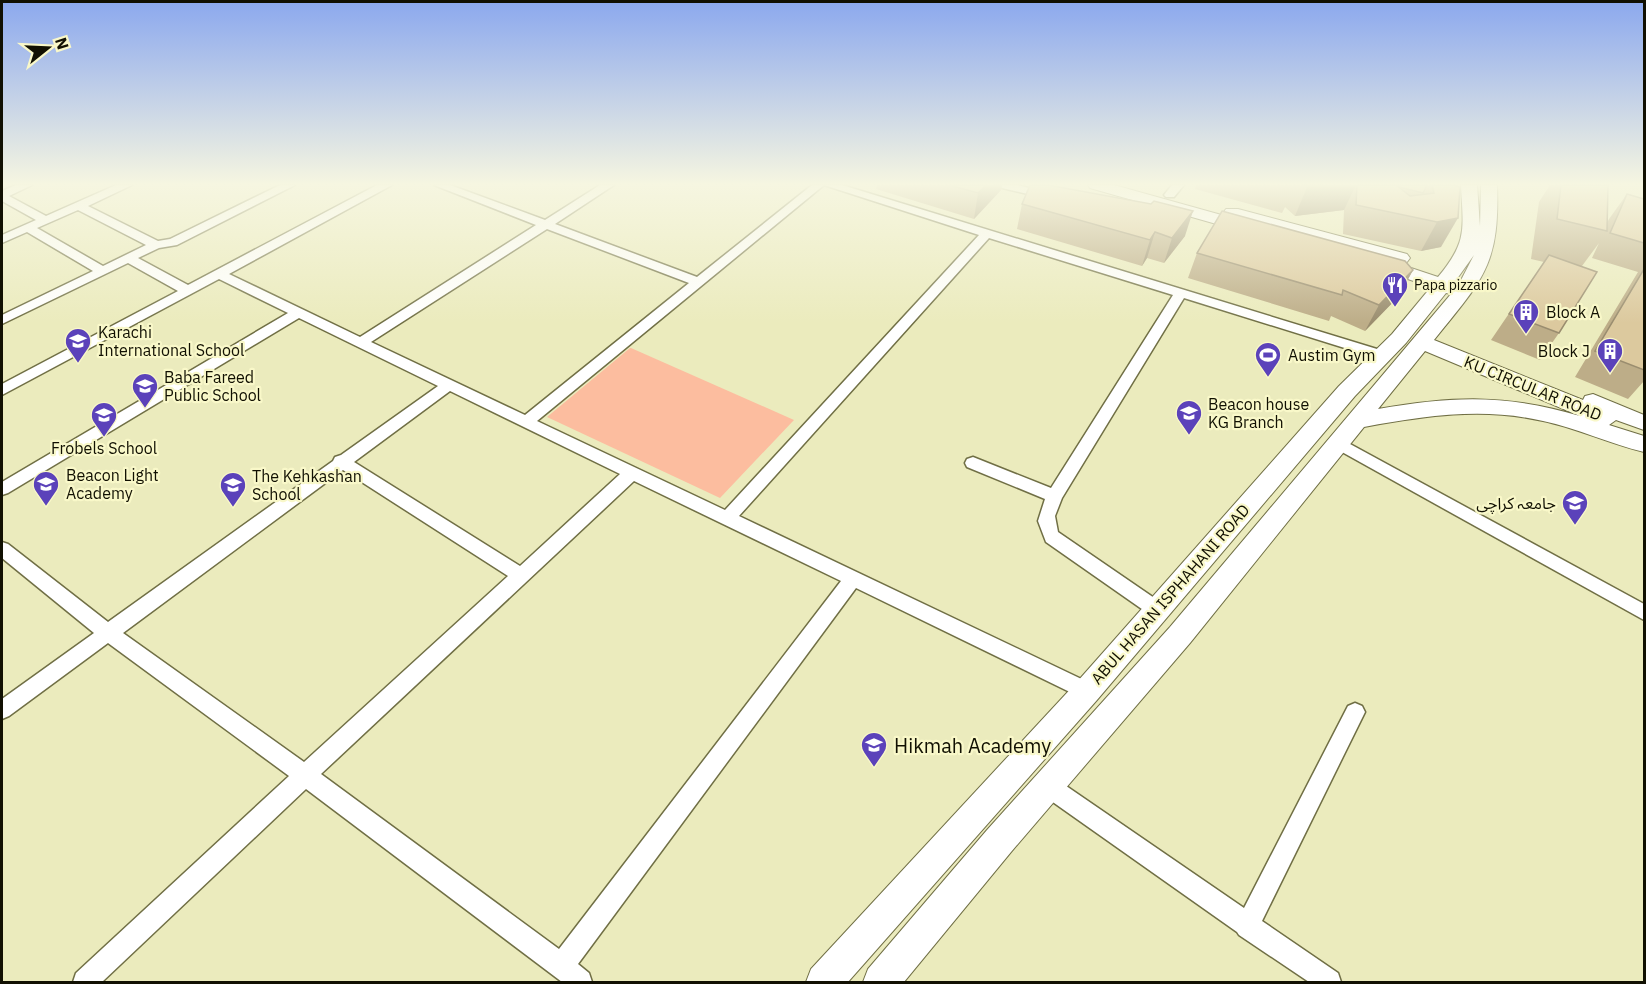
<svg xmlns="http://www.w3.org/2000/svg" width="1646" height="984" font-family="'IBM Plex Sans','Noto Sans Arabic',sans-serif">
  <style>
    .green { fill: #fcbd9f }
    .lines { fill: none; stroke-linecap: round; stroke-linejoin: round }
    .minor-casing { stroke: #706f45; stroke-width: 3 }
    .secondary-casing { stroke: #706f45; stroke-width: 2 }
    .minor { fill: #fff; fill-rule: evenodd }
    .secondary { fill: #fff; fill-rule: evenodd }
    .wall { fill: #bdad88 }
    .shaded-wall { fill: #9a8d6f }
    .building { fill: #dcc99e; stroke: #9a8d6f; stroke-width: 1.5 }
    .labels { text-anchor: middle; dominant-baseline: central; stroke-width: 4.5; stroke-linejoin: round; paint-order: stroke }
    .far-poi-label { font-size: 14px; fill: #111002; stroke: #f9f8c9; text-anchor: start }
    .poi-label { font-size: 16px; fill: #111002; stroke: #f9f8c9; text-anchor: start }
    .street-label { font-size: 16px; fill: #111002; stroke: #f9f8c9 }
    .near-poi-label { font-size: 20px; fill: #111002; stroke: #f9f8c9; text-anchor: start }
  </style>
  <rect width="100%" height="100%" fill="#ebebbd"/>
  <!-- green -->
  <path class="green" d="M630,348H631L794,420L720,498L547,417Z"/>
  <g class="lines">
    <!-- minor casing -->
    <g class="minor-casing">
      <g id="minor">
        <path d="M16,185H32L9,196L46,216L116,185H132L88,206L158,241L170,239L280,185H295L177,245L159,248L138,258L188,285L377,185H392L229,274L360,337L536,225L434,185H450L545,220L600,185H614L555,224L697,277L812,185H842L1390,353L1392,356L1385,360L1380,359L1184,298L1062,498L1055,516L1058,532L1163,604L1165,609L1163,614L1156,617L1149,614L1046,542L1038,521L1045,499L967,467L965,463L967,459L973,457L1051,488L1173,295L989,238L739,516L1094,685L1097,691L1094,697L1087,700L1080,697L856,588L578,964L589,973L592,982H562L306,789L102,982H73L76,973L289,776L108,643L9,716L2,719V699L94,633L2,558V542L8,544L108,622L333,461L335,457L341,455L438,386L299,318L8,493L2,495V482L288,313L219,279L2,395V384L178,291L128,263L2,324V315L93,271L27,232L2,243V235L36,220L2,201V191ZM824,185L979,235L725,510L537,421ZM78,210L146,245L103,266L37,228ZM547,229L689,283L525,415L371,342ZM450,391L620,474L520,566L354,462ZM343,470L508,576L304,762L123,633ZM634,481L841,581L559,949L321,774Z"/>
        <path d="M996,185H1017L1053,194L1055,196L1049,199L998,187Z"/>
        <path d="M1172,185H1184L1174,197H1166L1164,195Z"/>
        <path d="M1339,438L1644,604V620L1333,447L1331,443L1333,439Z"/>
        <path d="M1355,703L1362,706L1365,712L1262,921L1338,973L1341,982H1309L1239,935L1237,932L1040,793L1037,786L1040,779L1048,776L1056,779L1244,908L1348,706Z"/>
      </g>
    </g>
    <!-- secondary casing -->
    <g class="secondary-casing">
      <path id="secondary" d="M1088,185H1114L1225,216L1223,213L1226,209H1238L1407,254L1410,258L1407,262L1401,263L1390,261L1438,277C1468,241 1463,229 1461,185H1477L1480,226L1481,185H1497C1500,266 1482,280 1434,340L1583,400L1585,396L1593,394L1644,415V430L1616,420L1609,425L1644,436V452C1610,444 1577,428 1543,421C1482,407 1424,416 1364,427L1190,643L1011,852L904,982H863L868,969L987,830L1170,627L1451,294L1446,293L1406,343L1355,396L1097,700L848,982H806L811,969L1077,682L1339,386L1392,334L1431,287L1373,267L1370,263L1373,259L1379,258L1254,224L1256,227L1253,231H1241L1090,188ZM1474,255L1459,284L1454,283ZM1425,351L1580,416C1506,394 1453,396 1378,409Z"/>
    </g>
    <!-- minor -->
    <use href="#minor" class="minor"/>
    <!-- secondary -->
    <use href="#secondary" class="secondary"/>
  </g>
  <!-- wall -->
  <g class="wall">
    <path d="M877,185H1002L1001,190L974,219L876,189Z"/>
    <path d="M1196,185H1453L1441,247L1421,251L1343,234L1344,210L1295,216L1285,207L1282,213L1195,189Z"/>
    <path d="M1550,185H1608L1607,223L1609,219L1627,194L1644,199V381L1628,399L1575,377L1638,272L1592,258L1599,243L1582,266L1559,333L1540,360L1491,340L1544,262L1531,259L1539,202Z"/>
    <path d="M1022,204L1185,236L1164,263L1147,258L1142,266L1017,229Z"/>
    <path d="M1197,253L1413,270L1399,296L1365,331L1331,316L1329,321L1188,278Z"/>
  </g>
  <!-- shaded-wall -->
  <g class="shaded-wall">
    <path d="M986,185H1002L1001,190L974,219L978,193Z"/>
    <path d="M1324,185H1356L1344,210L1295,216L1307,187Z"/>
    <path d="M1193,211L1185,236L1164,263L1172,238Z"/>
    <path d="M1458,218L1441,247L1421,251L1437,222Z"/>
    <path d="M1155,232L1147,258L1142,266L1150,240Z"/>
    <path d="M1413,270L1399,296L1365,331L1379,305Z"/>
  </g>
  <!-- building -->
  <g class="building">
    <path d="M949,185H986L978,193Z"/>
    <path d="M1030,185H1048L1151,204L1154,201L1193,211L1172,238L1155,232L1150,240L1022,204Z"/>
    <path d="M1305,185H1324L1307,187Z"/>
    <path d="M1357,185H1396L1410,196L1434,193L1432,185H1453L1460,187L1458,218L1437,222L1356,205Z"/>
    <path d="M1396,185H1427L1423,193L1399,187Z"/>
    <path d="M1561,185H1608L1607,231L1557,219Z"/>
    <path d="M1627,194L1644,199V243L1610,233Z"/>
    <path d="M1222,211L1405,261L1413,270L1379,305L1343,290L1342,295L1197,253Z"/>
    <path d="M1549,255L1597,272L1559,333L1509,314Z"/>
    <path d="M1644,269V370L1595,351Z"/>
  </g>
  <!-- sky -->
  <linearGradient id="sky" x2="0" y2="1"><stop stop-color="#8ba8ee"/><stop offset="0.57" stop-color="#f6f6e1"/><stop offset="1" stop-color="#f6f6e1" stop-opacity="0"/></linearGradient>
  <rect width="1646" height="323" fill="url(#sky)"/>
  <!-- icons -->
  <defs>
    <g id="restaurant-pin" transform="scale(1.35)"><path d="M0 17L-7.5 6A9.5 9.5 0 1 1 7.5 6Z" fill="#5b42ba" stroke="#f9f8c9"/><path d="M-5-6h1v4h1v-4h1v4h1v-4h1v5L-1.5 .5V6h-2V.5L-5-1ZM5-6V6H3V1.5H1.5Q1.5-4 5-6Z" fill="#fff"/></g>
    <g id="building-pin" transform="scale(1.35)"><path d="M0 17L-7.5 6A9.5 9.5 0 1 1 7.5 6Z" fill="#5b42ba" stroke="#f9f8c9"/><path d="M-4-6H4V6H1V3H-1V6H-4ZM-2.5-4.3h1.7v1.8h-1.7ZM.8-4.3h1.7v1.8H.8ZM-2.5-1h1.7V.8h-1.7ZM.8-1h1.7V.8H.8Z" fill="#fff"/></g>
    <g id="school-pin" transform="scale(1.35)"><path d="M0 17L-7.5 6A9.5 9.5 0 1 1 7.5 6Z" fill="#5b42ba" stroke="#f9f8c9"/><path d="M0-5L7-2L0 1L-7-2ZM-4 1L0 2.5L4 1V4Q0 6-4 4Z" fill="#fff"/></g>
    <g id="stadium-pin" transform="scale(1.35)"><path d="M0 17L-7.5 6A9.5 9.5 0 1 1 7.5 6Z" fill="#5b42ba" stroke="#f9f8c9"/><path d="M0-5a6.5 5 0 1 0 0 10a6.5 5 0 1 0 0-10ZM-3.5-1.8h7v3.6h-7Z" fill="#fff"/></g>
    <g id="university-pin" transform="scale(1.35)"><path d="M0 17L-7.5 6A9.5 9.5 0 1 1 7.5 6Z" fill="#5b42ba" stroke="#f9f8c9"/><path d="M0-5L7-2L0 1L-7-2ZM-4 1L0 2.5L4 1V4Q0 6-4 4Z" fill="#fff"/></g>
  </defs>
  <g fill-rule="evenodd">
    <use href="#restaurant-pin" x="1395" y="285"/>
    <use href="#building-pin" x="1526" y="312"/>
    <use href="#school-pin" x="78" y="341"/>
    <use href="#building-pin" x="1610" y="351"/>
    <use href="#stadium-pin" x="1268" y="355"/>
    <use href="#school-pin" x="145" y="386"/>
    <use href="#school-pin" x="1189" y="413"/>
    <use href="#school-pin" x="104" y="415"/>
    <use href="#school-pin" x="46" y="484"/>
    <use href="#school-pin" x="233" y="485"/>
    <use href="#university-pin" x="1575" y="503"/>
    <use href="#school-pin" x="874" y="745"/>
  </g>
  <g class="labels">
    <!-- far-poi labels -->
    <g class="far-poi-label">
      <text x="1414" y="285">Papa pizzario</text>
    </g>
    <!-- poi labels -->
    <g class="poi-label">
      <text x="1546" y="312">Block A</text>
      <text x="98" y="332">Karachi<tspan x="98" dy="18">International School</tspan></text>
      <text x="1590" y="351" text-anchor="end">Block J</text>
      <text x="1288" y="355">Austim Gym</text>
      <text x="164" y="377">Baba Fareed<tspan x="164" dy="18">Public School</tspan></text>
      <text x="1208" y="404">Beacon house<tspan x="1208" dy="18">KG Branch</tspan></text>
      <text x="104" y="448" text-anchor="middle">Frobels School</text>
      <text x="66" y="475">Beacon Light<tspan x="66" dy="18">Academy</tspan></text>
      <text x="252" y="476">The Kehkashan<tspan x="252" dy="18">School</tspan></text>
      <text x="1556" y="503" text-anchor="end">جامعہ کراچی</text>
    </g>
    <!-- street labels -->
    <g class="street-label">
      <text transform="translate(1533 388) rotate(22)">KU CIRCULAR ROAD</text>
      <text transform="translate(1170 594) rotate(-49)">ABUL HASAN ISPHAHANI ROAD</text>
    </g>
    <!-- near-poi labels -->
    <g class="near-poi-label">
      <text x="894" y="745">Hikmah Academy</text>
    </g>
  </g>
  <!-- border -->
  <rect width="1646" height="984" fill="none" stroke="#111002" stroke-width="6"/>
  <!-- north arrow -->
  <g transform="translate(48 48) rotate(72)" stroke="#f9f8c9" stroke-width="4.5" paint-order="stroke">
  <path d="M0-4.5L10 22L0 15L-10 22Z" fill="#111002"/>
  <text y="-9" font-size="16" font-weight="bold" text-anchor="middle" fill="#111002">N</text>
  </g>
</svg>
